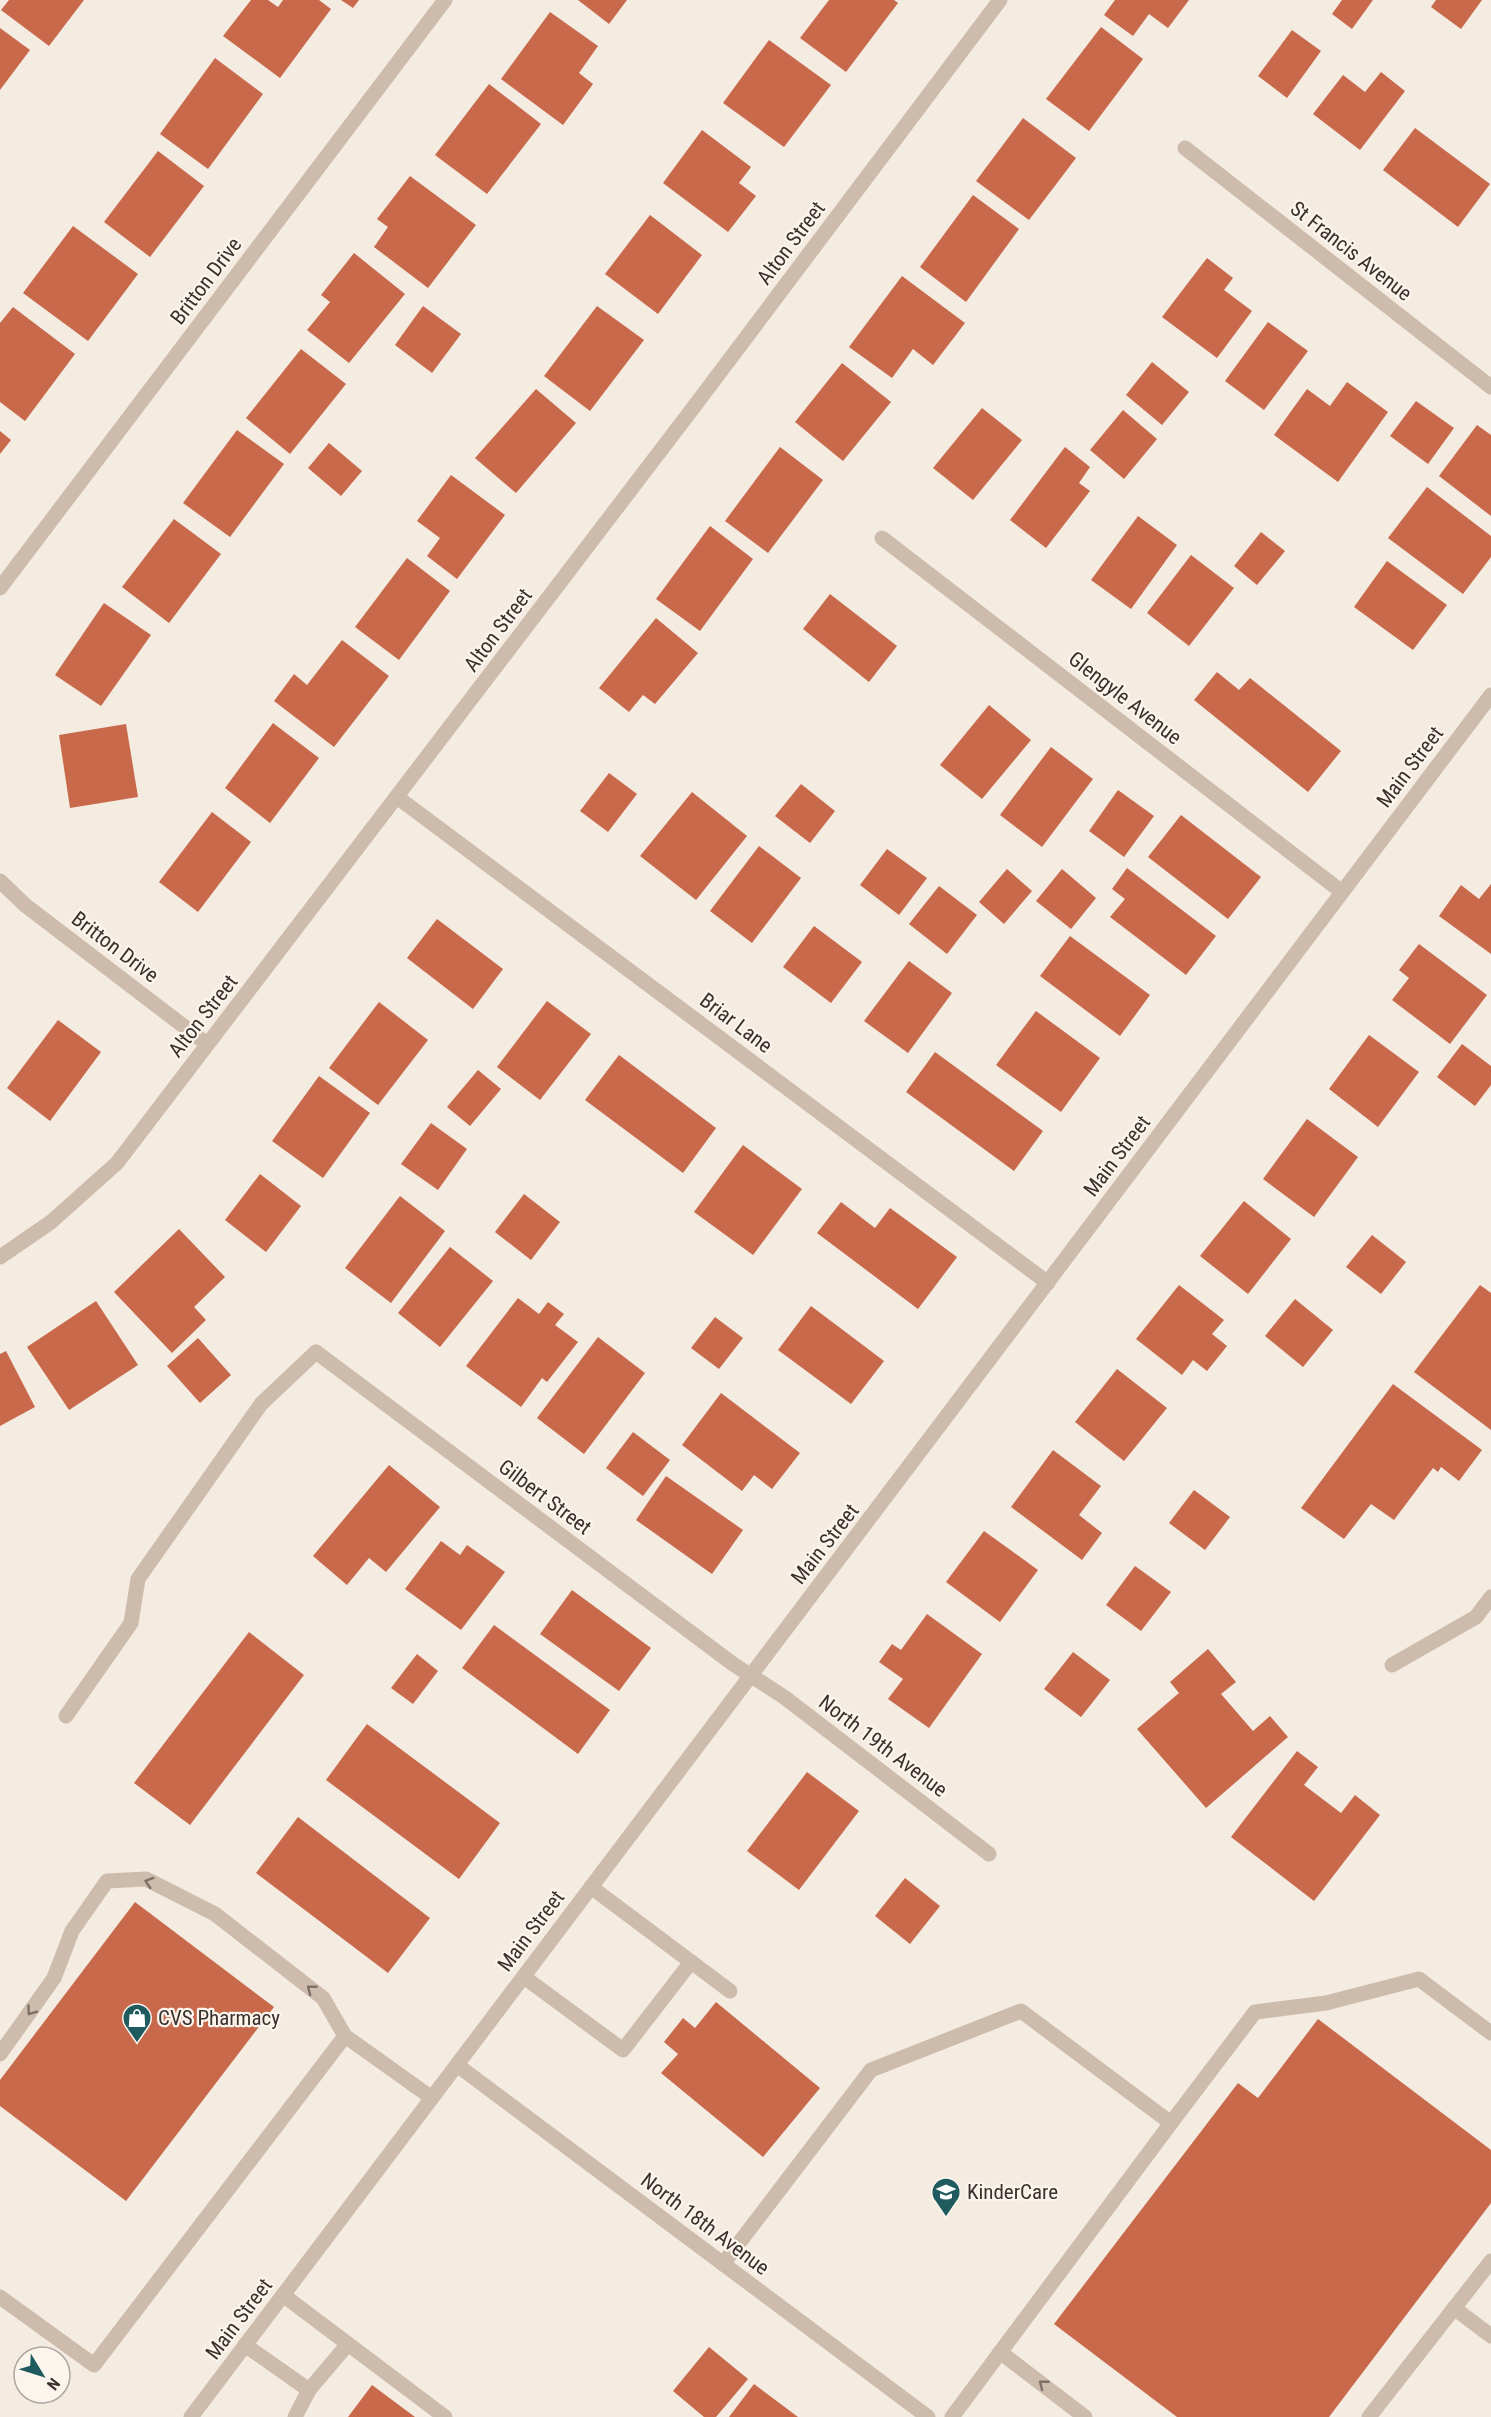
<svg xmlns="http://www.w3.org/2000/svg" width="1491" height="2417" font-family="'Roboto Condensed',sans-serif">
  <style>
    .building { fill: #c8694b }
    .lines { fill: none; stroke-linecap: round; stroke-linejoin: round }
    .service { stroke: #cdbbac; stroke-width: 15 }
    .minor { stroke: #cdbbac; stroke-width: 15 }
    .tertiary { stroke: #cdbbac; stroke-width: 15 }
    .oneway { stroke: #7d6f65 }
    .labels { text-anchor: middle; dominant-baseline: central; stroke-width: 4.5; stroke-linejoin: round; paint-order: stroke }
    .street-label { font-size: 21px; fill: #3b302b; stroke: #fbf5ee }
    .poi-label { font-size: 21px; fill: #3b302b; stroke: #fbf5ee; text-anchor: start }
  </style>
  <rect width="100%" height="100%" fill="#f4ebe1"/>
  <!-- building -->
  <g class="building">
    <path d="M9,0H84L49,46L1,10Z"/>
    <path d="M251,0H268L278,7L283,0H319L331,9L280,78L223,36Z"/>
    <path d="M341,0H359L353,8Z"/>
    <path d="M578,0H627L609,24Z"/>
    <path d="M829,0H894L898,3L846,72L800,38Z"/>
    <path d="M1115,0H1189L1168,28L1149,14L1133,36L1104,15Z"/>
    <path d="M1342,0H1373L1352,29L1332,14Z"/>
    <path d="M1436,0H1482L1461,29L1431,7Z"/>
    <path d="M550,12L598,46L579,73L593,84L563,125L501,79Z"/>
    <path d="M1101,27L1143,59L1089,131L1046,99Z"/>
    <path d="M0,28L30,50L0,90Z"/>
    <path d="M1292,30L1321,51L1287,98L1258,76Z"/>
    <path d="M769,40L831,85L784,147L723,103Z"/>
    <path d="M215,58L263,94L208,169L160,134Z"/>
    <path d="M1381,72L1405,91L1360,150L1313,114L1343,75L1365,92Z"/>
    <path d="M489,84L541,124L487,194L435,155Z"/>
    <path d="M1023,118L1076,158L1029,220L976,181Z"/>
    <path d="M1415,128L1490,184L1458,227L1383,170Z"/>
    <path d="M702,130L751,167L739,183L756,196L728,232L663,183Z"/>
    <path d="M158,151L204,186L150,257L104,222Z"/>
    <path d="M410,176L476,225L428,288L374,247L388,227L377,219Z"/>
    <path d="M973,195L1019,229L966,302L920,267Z"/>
    <path d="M650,215L702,255L658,314L605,274Z"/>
    <path d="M73,226L138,274L88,341L23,293Z"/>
    <path d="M354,253L405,294L349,363L307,330L330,302L321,295Z"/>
    <path d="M1207,258L1233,278L1224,290L1252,311L1217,358L1162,317Z"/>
    <path d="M902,276L965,323L933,365L913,349L892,378L849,347Z"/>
    <path d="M423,306L461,334L432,373L395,345Z"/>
    <path d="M597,306L644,340L590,411L544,376Z"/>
    <path d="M13,307L75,354L25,421L0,402V323Z"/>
    <path d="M1268,322L1308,351L1264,410L1225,381Z"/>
    <path d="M301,349L346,384L290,454L246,418Z"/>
    <path d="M1152,362L1189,392L1162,425L1126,395Z"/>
    <path d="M842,363L891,402L843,461L795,422Z"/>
    <path d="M1347,382L1388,412L1338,482L1274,435L1307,389L1330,406Z"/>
    <path d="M536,389L576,423L516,493L475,458Z"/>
    <path d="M1416,401L1454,428L1428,464L1390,436Z"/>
    <path d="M982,408L1022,440L973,500L933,468Z"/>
    <path d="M1123,410L1157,439L1124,479L1090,450Z"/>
    <path d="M1477,425L1491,435V516L1439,476Z"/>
    <path d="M237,430L284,464L230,537L183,503Z"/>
    <path d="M0,431L11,440L0,454Z"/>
    <path d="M329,443L362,471L341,496L308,468Z"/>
    <path d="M780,447L823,480L768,553L725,521Z"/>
    <path d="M1065,447L1090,467L1079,483L1090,491L1046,548L1010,520Z"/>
    <path d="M451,475L505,515L457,579L427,556L440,538L417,521Z"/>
    <path d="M1427,487L1491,536V557L1463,594L1388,538Z"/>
    <path d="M1138,516L1177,545L1131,609L1091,580Z"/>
    <path d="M174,519L221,554L169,623L122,587Z"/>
    <path d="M710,526L753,559L700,631L656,599Z"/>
    <path d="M1261,532L1285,551L1257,585L1234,566Z"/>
    <path d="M1191,555L1234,588L1189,646L1147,613Z"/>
    <path d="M407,558L450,591L399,660L355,627Z"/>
    <path d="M1387,561L1447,605L1413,650L1354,607Z"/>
    <path d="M830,594L897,646L869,682L803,629Z"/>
    <path d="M104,603L151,635L101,706L55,675Z"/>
    <path d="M656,618L698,653L655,704L643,695L629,712L599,688Z"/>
    <path d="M342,640L389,676L334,747L274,701L294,674L307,685Z"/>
    <path d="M1217,672L1239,690L1250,678L1341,751L1308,792L1194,700Z"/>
    <path d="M989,705L1031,740L982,799L940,765Z"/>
    <path d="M273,723L319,758L270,823L225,788Z"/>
    <path d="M126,724L138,797L70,808L59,735Z"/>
    <path d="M1051,747L1093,779L1042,847L1000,815Z"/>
    <path d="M609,773L637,794L608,832L580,811Z"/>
    <path d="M801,784L835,811L810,843L775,816Z"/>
    <path d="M1118,790L1154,816L1124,857L1089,831Z"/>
    <path d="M692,792L747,836L696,900L640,856Z"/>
    <path d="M212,812L251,842L198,912L159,882Z"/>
    <path d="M1181,815L1261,877L1228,919L1148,857Z"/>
    <path d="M759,846L801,878L752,943L710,911Z"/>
    <path d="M887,849L927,878L899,915L860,885Z"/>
    <path d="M1127,868L1216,936L1186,975L1110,917L1125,899L1112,889Z"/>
    <path d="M1007,869L1032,891L1004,924L979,902Z"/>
    <path d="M1062,869L1096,898L1071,929L1036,901Z"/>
    <path d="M1491,884V954L1439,916L1461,885L1479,899Z"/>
    <path d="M939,886L977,915L947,954L909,924Z"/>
    <path d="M437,919L503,969L473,1009L407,958Z"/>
    <path d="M814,926L862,962L831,1003L783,967Z"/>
    <path d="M1070,936L1150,995L1120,1036L1040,976Z"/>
    <path d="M1419,944L1487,995L1450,1044L1392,1000L1409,978L1399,970Z"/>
    <path d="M909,961L952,993L908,1053L864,1021Z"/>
    <path d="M547,1001L591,1034L540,1100L497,1067Z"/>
    <path d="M379,1002L428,1040L378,1105L329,1068Z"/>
    <path d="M1036,1011L1100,1058L1061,1112L996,1065Z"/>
    <path d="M58,1020L101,1052L50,1121L7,1088Z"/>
    <path d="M1369,1035L1419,1072L1378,1127L1329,1089Z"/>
    <path d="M1462,1044L1491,1066V1085L1475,1106L1437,1077Z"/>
    <path d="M935,1052L1043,1131L1014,1171L906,1092Z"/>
    <path d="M619,1055L716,1128L683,1173L585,1100Z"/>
    <path d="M478,1070L501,1089L470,1126L447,1107Z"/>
    <path d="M319,1076L370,1113L323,1178L272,1141Z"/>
    <path d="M1307,1119L1358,1157L1314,1217L1263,1179Z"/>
    <path d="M431,1123L467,1149L438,1190L401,1164Z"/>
    <path d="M743,1145L802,1189L753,1255L694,1212Z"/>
    <path d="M260,1174L301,1206L266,1252L225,1220Z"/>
    <path d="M524,1194L560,1222L531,1260L495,1232Z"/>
    <path d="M400,1196L445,1231L391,1303L345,1268Z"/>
    <path d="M1244,1201L1291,1239L1248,1294L1200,1256Z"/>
    <path d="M841,1202L875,1228L890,1208L957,1257L918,1309L817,1233Z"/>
    <path d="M179,1229L225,1277L194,1307L206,1320L172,1353L114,1292Z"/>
    <path d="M1372,1235L1406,1262L1381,1294L1346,1267Z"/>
    <path d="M450,1247L493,1281L440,1347L398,1313Z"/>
    <path d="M1179,1285L1224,1320L1212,1334L1227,1346L1207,1371L1193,1360L1182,1375L1136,1339Z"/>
    <path d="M1480,1285L1491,1293V1430L1414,1372Z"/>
    <path d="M518,1298L539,1314L548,1302L564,1314L555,1325L578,1342L547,1382L542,1378L521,1407L466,1366Z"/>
    <path d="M1295,1299L1333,1330L1303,1367L1265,1336Z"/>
    <path d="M96,1301L138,1365L69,1410L27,1347Z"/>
    <path d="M811,1306L884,1361L851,1404L778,1350Z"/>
    <path d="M715,1317L743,1338L719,1369L691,1348Z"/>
    <path d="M598,1337L645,1373L584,1454L537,1418Z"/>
    <path d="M198,1338L231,1375L200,1403L167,1366Z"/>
    <path d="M6,1351L35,1407L0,1426V1354Z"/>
    <path d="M1117,1369L1167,1408L1124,1461L1075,1422Z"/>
    <path d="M1393,1384L1482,1450L1459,1481L1441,1467L1438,1472L1433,1468L1394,1520L1371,1504L1344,1539L1301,1508Z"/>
    <path d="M721,1393L800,1453L772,1489L754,1475L742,1491L682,1445Z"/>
    <path d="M633,1432L670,1460L643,1496L606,1468Z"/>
    <path d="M1053,1450L1101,1486L1079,1515L1102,1533L1082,1560L1011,1507Z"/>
    <path d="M389,1465L440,1507L386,1572L369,1558L347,1585L313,1556Z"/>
    <path d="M666,1476L743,1530L712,1574L636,1520Z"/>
    <path d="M1194,1490L1230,1517L1205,1550L1169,1523Z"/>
    <path d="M984,1531L1038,1570L1000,1622L946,1582Z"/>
    <path d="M441,1541L460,1555L467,1545L505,1572L461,1630L405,1589Z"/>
    <path d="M1135,1566L1171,1592L1141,1631L1106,1605Z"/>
    <path d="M572,1590L651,1648L619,1691L540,1634Z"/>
    <path d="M927,1614L982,1654L929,1728L888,1699L903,1679L879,1662L892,1644L901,1650Z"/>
    <path d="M494,1625L610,1710L578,1754L462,1668Z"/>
    <path d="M249,1632L304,1675L190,1825L134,1783Z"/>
    <path d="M1208,1649L1236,1682L1221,1694L1253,1731L1270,1716L1288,1737L1206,1808L1137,1729L1179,1693L1170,1682Z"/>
    <path d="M1073,1652L1110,1680L1081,1717L1044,1689Z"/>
    <path d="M417,1654L438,1671L413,1704L391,1688Z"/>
    <path d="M367,1724L500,1823L459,1879L326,1780Z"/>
    <path d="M1297,1751L1318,1767L1304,1785L1341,1813L1355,1795L1380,1815L1314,1901L1231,1837Z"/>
    <path d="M807,1772L859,1811L799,1890L747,1851Z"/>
    <path d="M298,1817L430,1918L388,1973L256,1873Z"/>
    <path d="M905,1878L940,1906L910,1944L875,1916Z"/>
    <path d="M135,1902L274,2007L126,2201L0,2106V2080Z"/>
    <path d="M716,2002L820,2088L763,2157L661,2073L678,2054L664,2042L683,2018L695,2028Z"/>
    <path d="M1318,2019L1491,2150V2203L1329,2417H1177L1054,2324L1238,2083L1258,2098Z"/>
    <path d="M709,2347L748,2379L716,2417H704L673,2391Z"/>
    <path d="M754,2384L798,2417H729Z"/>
    <path d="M372,2385L415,2417H348Z"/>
  </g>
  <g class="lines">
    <!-- service -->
    <g class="service">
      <path d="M66,1716L131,1623L138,1579L261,1404L316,1352"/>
      <path d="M591,1887L730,1991"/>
      <path d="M524,1977L623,2050L691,1962"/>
      <path d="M0,2054L54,1978L72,1931L107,1881L146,1879L215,1914L323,1998L345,2036"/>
      <path d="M1171,2123L1255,2012L1326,2003L1419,1979L1491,2033"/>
      <path d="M723,2264L871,2070L1021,2011L1171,2123L952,2417"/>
      <path d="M283,2295L445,2417"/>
      <path d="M0,2297L94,2365L345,2036L432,2098"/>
      <path d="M1454,2308L1491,2336"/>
      <path d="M245,2345L309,2390L295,2417"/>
      <path d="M1000,2352L1085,2417"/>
      <path d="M309,2390L348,2344"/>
      <path d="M1369,2417L1491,2261"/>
    </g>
    <!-- minor -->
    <g class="minor">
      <path d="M1185,148L1491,387"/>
      <path d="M882,538L1342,892"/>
      <path d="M0,588L445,0"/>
      <path d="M397,797L1048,1283"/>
      <path d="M0,881L25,905L207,1044"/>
      <path d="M0,1257L51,1222L117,1163L690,412L1000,0"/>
      <path d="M316,1352L733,1664L784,1697L989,1854"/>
      <path d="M1392,1665L1476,1617L1491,1597"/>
      <path d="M457,2065L928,2417"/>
    </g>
    <!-- tertiary -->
    <path class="tertiary" d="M191,2417L1491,695"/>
  </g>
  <!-- one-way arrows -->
  <defs><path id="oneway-chevron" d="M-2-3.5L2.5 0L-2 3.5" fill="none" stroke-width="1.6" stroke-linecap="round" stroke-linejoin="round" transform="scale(1.5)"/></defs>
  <g class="oneway">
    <use href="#oneway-chevron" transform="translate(149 1882) rotate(-162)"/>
    <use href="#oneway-chevron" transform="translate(311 1989) rotate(-142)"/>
    <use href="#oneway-chevron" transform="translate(31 2011) rotate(126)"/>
    <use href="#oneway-chevron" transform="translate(1043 2384) rotate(-142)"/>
  </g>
  <!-- icons -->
  <defs>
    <g id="shop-pin" transform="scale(1.5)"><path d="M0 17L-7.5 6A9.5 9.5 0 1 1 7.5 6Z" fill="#1f5a5e" stroke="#fbf5ee"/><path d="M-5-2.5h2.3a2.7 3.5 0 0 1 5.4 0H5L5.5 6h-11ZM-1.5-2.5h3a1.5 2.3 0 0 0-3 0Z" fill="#fff"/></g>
    <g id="school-pin" transform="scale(1.5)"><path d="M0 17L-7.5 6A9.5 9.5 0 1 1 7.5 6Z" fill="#1f5a5e" stroke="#fbf5ee"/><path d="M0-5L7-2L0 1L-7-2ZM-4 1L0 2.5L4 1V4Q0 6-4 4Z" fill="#fff"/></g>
  </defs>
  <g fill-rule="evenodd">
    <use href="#shop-pin" x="137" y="2018"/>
    <use href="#school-pin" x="946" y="2192"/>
  </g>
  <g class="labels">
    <!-- street labels -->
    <g class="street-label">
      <text transform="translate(791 243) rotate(-53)">Alton Street</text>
      <text transform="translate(1351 251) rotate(38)">St Francis Avenue</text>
      <text transform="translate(206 281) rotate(-53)">Britton Drive</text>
      <text transform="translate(498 630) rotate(-53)">Alton Street</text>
      <text transform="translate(1125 698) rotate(38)">Glengyle Avenue</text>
      <text transform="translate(1410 767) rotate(-53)">Main Street</text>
      <text transform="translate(115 947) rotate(37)">Britton Drive</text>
      <text transform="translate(203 1016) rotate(-52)">Alton Street</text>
      <text transform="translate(736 1023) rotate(37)">Briar Lane</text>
      <text transform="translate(1117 1156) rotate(-53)">Main Street</text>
      <text transform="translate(545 1497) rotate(37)">Gilbert Street</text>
      <text transform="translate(825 1544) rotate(-52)">Main Street</text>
      <text transform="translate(883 1746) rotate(37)">North 19th Avenue</text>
      <text transform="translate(531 1931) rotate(-53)">Main Street</text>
      <text transform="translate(705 2224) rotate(37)">North 18th Avenue</text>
      <text transform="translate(239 2319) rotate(-53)">Main Street</text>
    </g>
    <!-- poi labels -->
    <g class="poi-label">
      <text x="158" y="2018">CVS Pharmacy</text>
      <text x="967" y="2192">KinderCare</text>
    </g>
  </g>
  <!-- north arrow -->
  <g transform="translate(42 2375) rotate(128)"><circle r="28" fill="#fbf5ee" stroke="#aea6a0" stroke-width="1.5"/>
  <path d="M0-4.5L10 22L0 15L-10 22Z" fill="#1f5a5e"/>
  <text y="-9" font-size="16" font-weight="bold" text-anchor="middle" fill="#3b302b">N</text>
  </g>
</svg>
